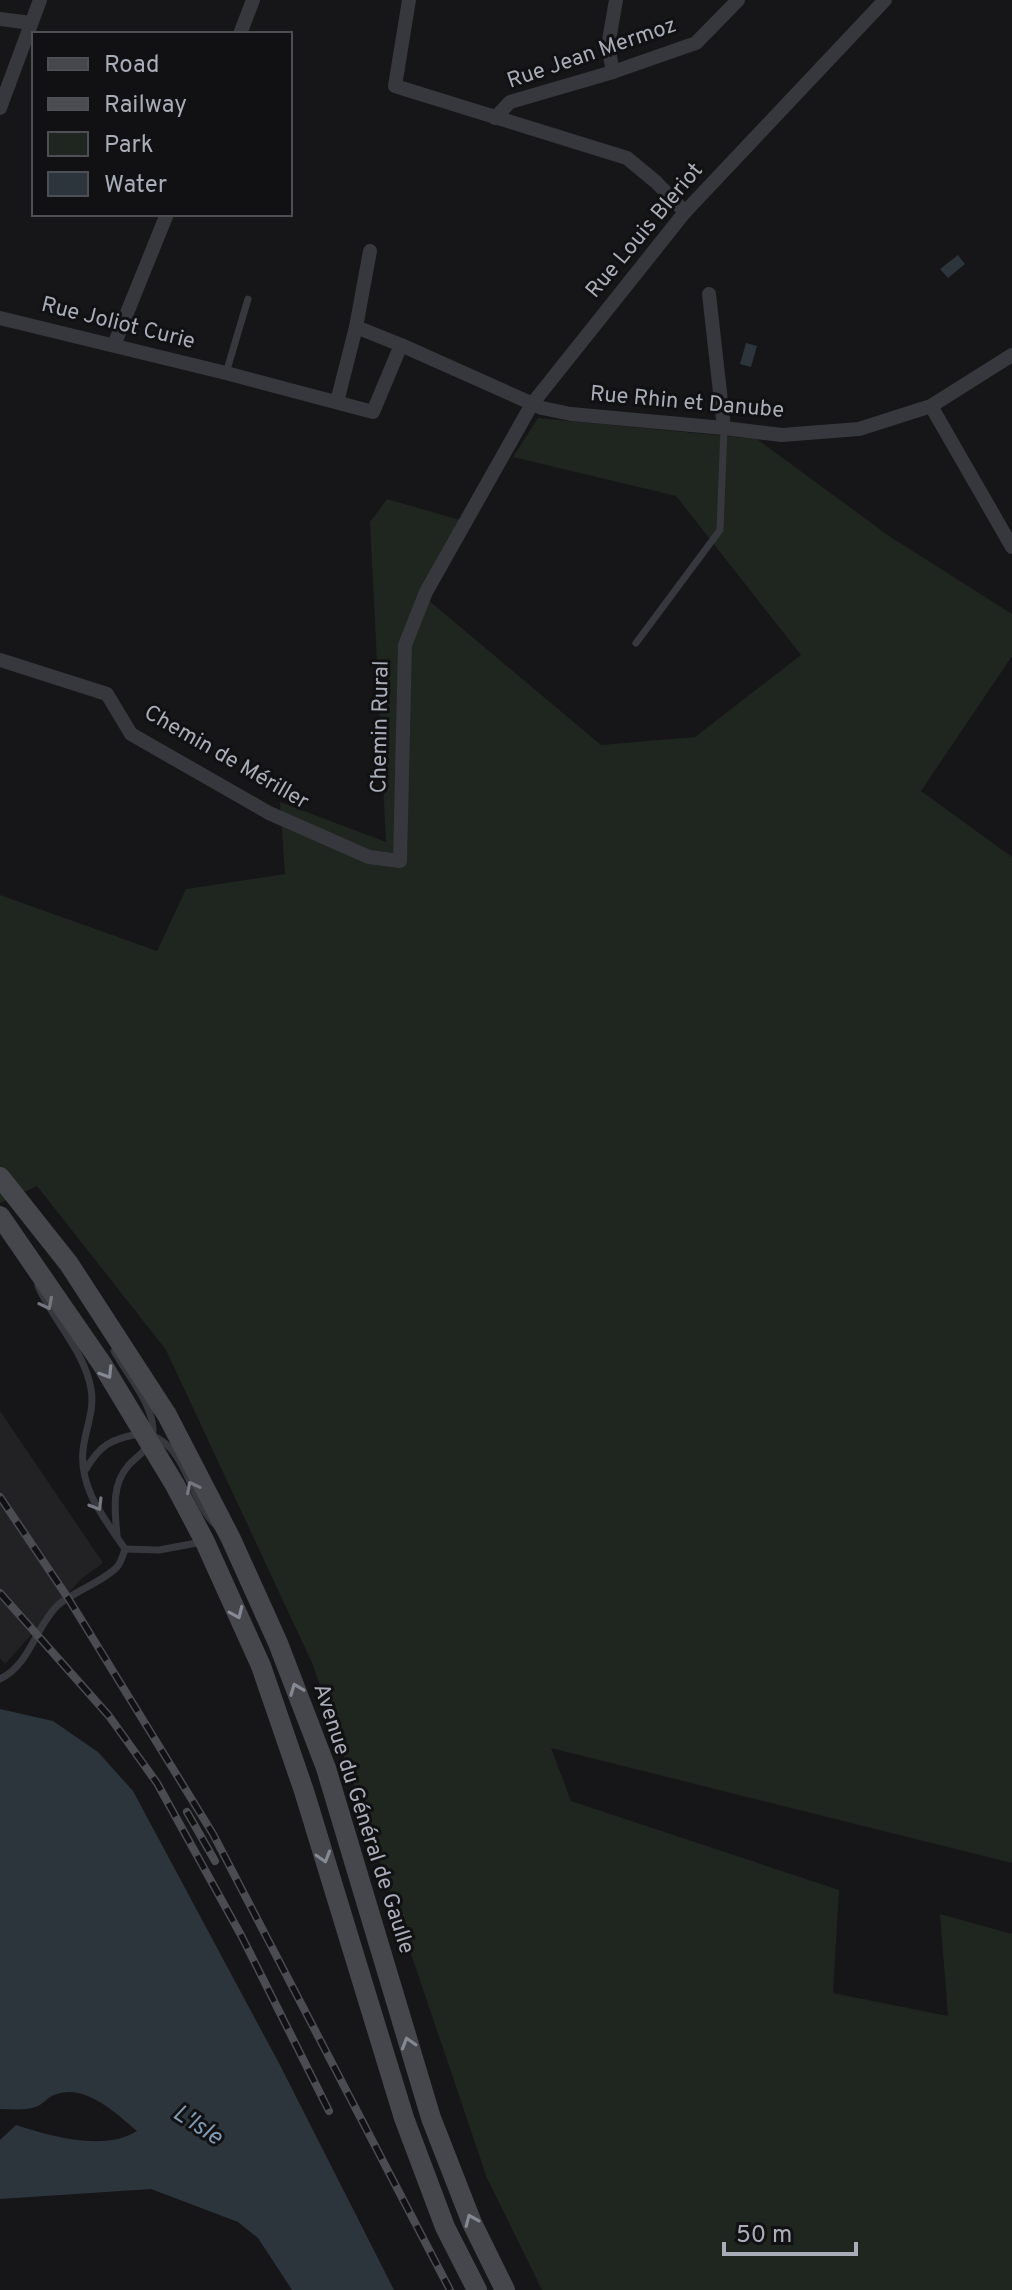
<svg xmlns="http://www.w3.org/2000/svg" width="1012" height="2290" font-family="Overpass,sans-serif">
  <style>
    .built { fill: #222225 }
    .green { fill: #1e261f }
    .water { fill: #2c353c }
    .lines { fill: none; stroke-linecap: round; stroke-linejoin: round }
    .service { stroke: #37383d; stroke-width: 7 }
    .minor { stroke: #37383d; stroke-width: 14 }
    .secondary { stroke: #45474d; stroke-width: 20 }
    .rail-casing { stroke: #4a4c52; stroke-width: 8 }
    .rail { stroke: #111113; stroke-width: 5; stroke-dasharray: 15; stroke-linecap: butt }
    .oneway { stroke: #757881 }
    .oneway2 { stroke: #858993 }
    .labels { text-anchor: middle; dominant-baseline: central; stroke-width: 6; stroke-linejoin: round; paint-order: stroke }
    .street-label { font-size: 22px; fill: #a8adb8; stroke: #111113 }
    .water-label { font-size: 24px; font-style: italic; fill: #7f9bb3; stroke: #111113 }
  </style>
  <rect width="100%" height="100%" fill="#161618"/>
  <!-- built -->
  <path class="built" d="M0,1411L103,1563L81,1579L5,1664L0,1658Z"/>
  <!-- green -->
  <path class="green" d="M538,418L757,439L889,536L1012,614V656L921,791L1012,857V1863L551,1748L571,1801L839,1890L833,1993L948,2016L940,1914L1012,1934V2290H542L487,2178L313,1665L166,1350L37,1186L0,1203V895L157,951L186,889L285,874L280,802L386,842L370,522L387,499L460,520L421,594L601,745L695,737L801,655L676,496L513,457Z"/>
  <!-- water -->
  <g class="water">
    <path d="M958,255L965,264L948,278L940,269Z"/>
    <path d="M746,343L757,346L751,367L740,364Z"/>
    <path d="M0,1709L53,1721L98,1752L133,1791L281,2067L394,2290H292L258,2238L238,2222L151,2189L0,2199V2140L16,2125C50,2136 104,2152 137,2131C116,2113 84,2082 54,2095C48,2097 44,2103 38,2106C26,2111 13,2109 0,2109Z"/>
  </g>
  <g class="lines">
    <!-- service -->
    <g class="service">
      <path d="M226,373L248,299"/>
      <path d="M636,643L720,530L724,428"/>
      <path d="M38,1286C53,1320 85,1352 91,1389C95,1410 85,1430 83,1450C79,1489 105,1519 125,1549"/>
      <path d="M114,1351C128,1376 156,1407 153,1436"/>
      <path d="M151,1435C189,1449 189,1502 217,1526"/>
      <path d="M86,1469C100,1445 111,1439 139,1434"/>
      <path d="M117,1535C115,1512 111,1485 128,1466C134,1459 142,1454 147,1447"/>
      <path d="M125,1549L159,1550L202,1542"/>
      <path d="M0,1679C30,1665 35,1627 58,1605C75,1591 104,1581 117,1567C121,1563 123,1555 125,1549"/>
    </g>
    <!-- minor -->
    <g class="minor">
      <path d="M409,0L395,86L627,158L656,182L685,212"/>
      <path d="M0,19L31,23"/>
      <path d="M240,34L253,0"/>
      <path d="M613,72L608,46L616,0"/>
      <path d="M0,108L40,0"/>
      <path d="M495,118L510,102L613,72L696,43L738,0"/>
      <path d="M709,294L724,428"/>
      <path d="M0,318L226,373L373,412L401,345L356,327L337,402"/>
      <path d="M356,327L370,251"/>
      <path d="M114,345L167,214"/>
      <path d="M401,345L542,408L571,414L724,428L782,435L859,429L931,406L1012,355"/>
      <path d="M931,406L1012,547"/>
      <path d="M0,660L107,694L131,734L269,813L369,857L400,861L405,645L426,592L532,404L685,212L885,0"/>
    </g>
    <!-- secondary -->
    <g class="secondary">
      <path d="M0,1177L69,1264L167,1415L231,1539L278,1643L326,1768L431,2118L472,2223L505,2290"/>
      <path d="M0,1216L102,1364L175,1485L205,1542L261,1666L304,1791L404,2118L445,2227L477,2290"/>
    </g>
    <!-- rail casing -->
    <g class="rail-casing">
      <g id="rail">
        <path d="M0,1497L68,1598L213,1834L450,2290"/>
        <path d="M0,1593L109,1716L157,1783L242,1937L329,2111"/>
        <path d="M187,1812L215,1861"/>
      </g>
    </g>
    <!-- rail -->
    <use href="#rail" class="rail"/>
  </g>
  <!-- one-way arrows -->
  <defs><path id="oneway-chevron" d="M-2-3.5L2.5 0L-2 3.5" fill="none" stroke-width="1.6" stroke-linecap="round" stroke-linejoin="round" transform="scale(2)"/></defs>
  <g class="oneway">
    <use href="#oneway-chevron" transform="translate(47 1304) rotate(63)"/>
    <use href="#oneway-chevron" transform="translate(192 1487) rotate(-117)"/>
    <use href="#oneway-chevron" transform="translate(97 1505) rotate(59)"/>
  </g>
  <g class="oneway2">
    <use href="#oneway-chevron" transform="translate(107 1373) rotate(58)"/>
    <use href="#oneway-chevron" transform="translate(237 1613) rotate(66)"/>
    <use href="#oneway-chevron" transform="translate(296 1689) rotate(-111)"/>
    <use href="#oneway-chevron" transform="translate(324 1857) rotate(73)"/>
    <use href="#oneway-chevron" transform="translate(408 2043) rotate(-107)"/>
    <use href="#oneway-chevron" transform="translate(471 2220) rotate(-113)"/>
  </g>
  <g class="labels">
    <!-- street labels -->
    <g class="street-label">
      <text transform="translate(592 54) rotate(-19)">Rue Jean Mermoz</text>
      <text transform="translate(645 231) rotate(-50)">Rue Louis Bleriot</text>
      <text transform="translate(118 324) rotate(14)">Rue Joliot Curie</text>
      <text transform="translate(687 403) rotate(5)">Rue Rhin et Danube</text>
      <text transform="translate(381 727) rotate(-89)">Chemin Rural</text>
      <text transform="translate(226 758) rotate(30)">Chemin de Mériller</text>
      <text transform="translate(363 1819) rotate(72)">Avenue du Général de Gaulle</text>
    </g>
    <!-- water labels -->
    <g class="water-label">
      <text transform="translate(197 2126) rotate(33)">L'Isle</text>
    </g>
  </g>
  <!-- legend -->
  <rect x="32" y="32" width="260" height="184" fill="#111113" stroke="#4d4f55" stroke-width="2"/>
  <rect x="48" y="58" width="40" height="12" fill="#45474d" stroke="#4d4f55" stroke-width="2"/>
  <text x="104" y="72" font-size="24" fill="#a8adb8">Road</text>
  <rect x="48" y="98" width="40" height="12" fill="#4a4c52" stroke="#4d4f55" stroke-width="2"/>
  <text x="104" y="112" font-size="24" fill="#a8adb8">Railway</text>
  <rect x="48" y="132" width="40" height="24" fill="#1e261f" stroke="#4d4f55" stroke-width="2"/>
  <text x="104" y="152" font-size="24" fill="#a8adb8">Park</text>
  <rect x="48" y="172" width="40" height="24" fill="#2c353c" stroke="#4d4f55" stroke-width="2"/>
  <text x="104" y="192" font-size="24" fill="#a8adb8">Water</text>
  <!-- scale -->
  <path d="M724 2242v12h132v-12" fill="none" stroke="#a8adb8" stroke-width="4"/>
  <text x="736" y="2242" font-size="24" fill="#a8adb8" stroke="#111113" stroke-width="6" paint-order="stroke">50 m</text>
</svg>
